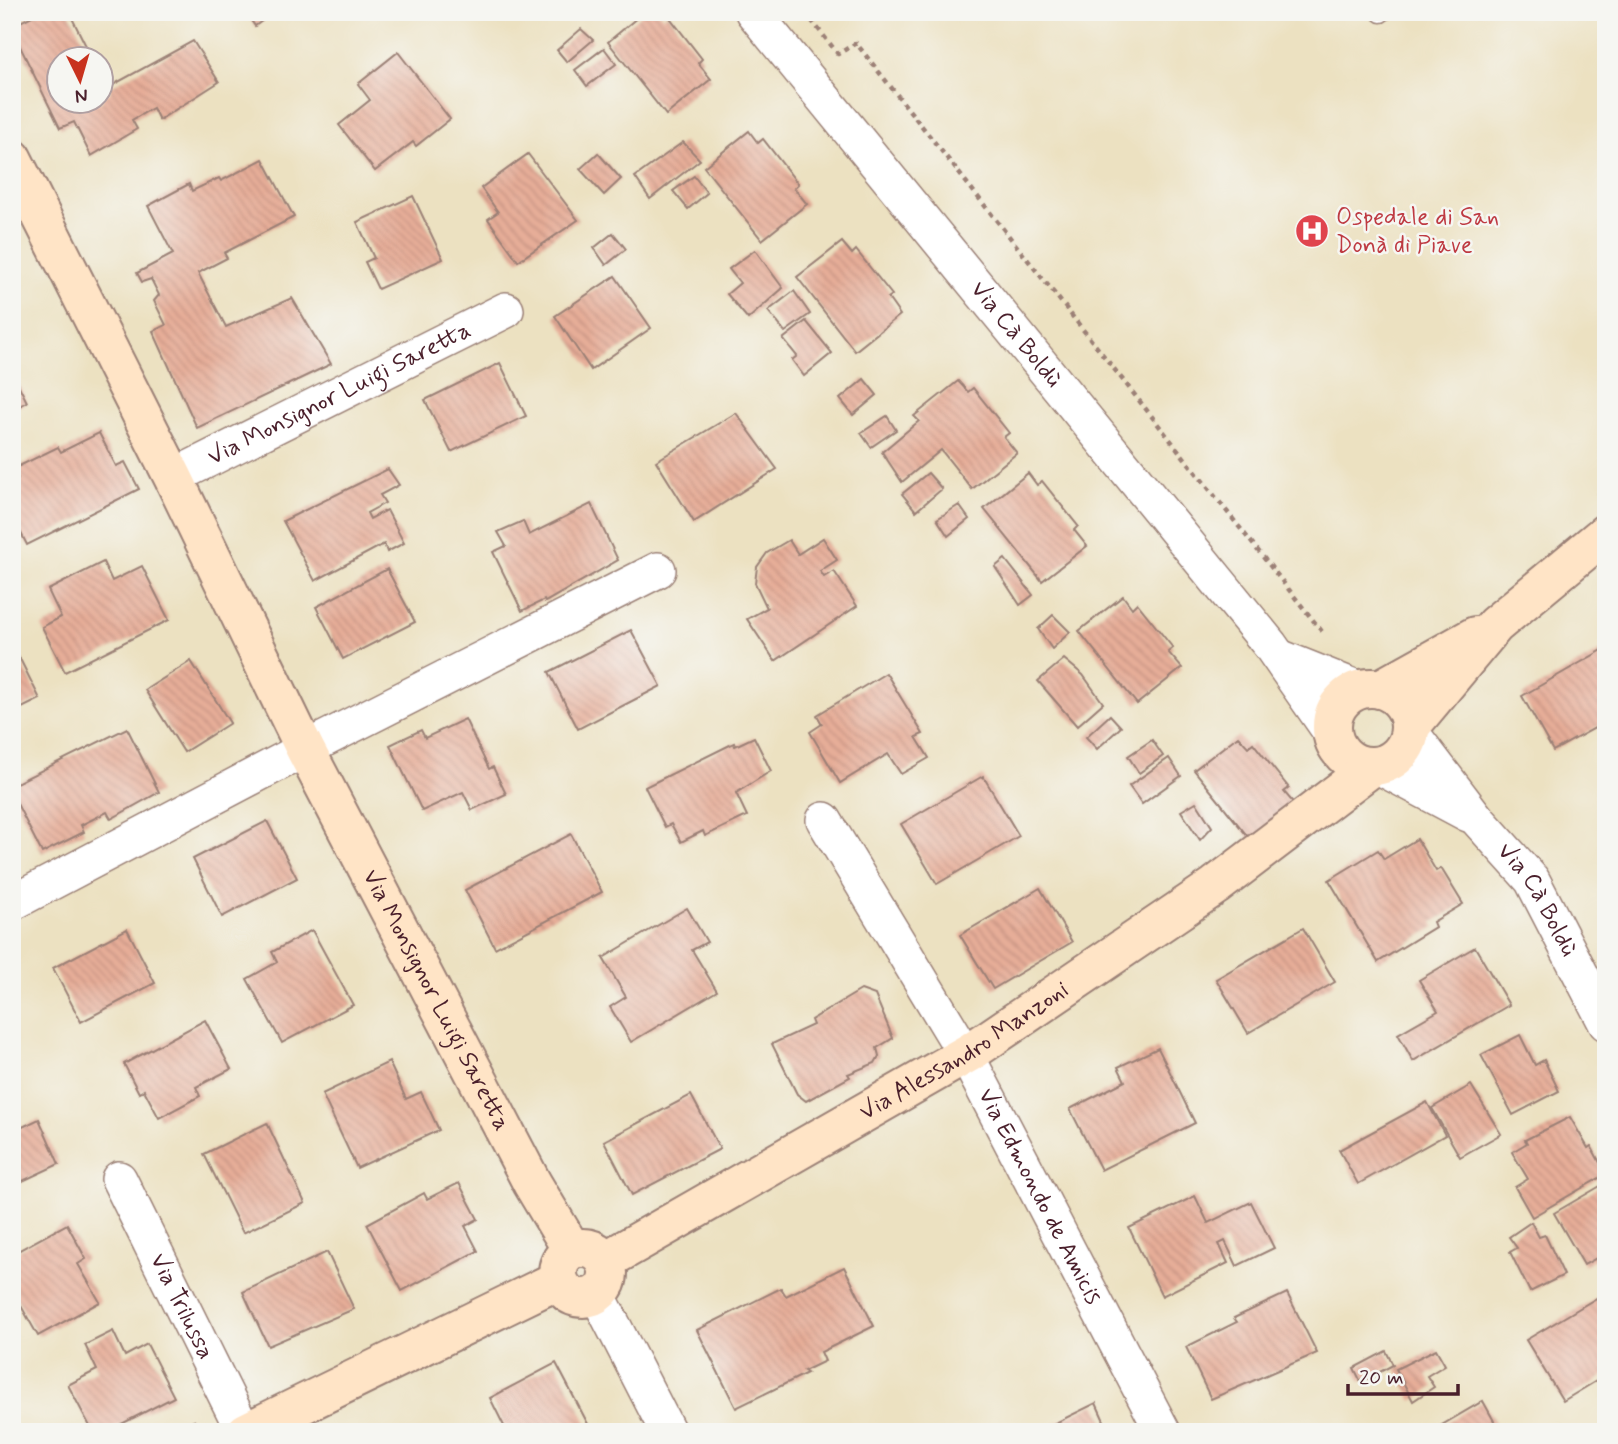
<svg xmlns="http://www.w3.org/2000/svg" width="1618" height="1444" font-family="Mynerve,sans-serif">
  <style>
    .building { fill: url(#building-back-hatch) }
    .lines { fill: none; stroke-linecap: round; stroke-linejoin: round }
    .lane-casing { stroke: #9b8076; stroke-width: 21 }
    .street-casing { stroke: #9b8076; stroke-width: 38 }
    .secondary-casing { stroke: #9b8076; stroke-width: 42 }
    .path { stroke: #9b8076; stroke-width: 4.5; stroke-dasharray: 5 5; stroke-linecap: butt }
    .lane { stroke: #fff; stroke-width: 18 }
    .street { stroke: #fff; stroke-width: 35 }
    .secondary { stroke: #ffe4c6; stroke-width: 38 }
    .labels { text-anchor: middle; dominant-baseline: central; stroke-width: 5; stroke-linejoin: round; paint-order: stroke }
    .health-label { font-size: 24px; fill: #be3a42; stroke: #f6f6f2; text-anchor: start }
    .street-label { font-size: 24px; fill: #4a1f2b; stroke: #f6f6f2 }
  </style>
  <defs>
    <pattern id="building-back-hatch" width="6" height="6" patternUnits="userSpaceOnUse" patternTransform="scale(1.75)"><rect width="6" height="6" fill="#e6ad98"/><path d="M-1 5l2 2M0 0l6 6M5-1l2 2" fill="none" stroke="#c79483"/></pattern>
  </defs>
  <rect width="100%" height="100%" fill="#f6f6f2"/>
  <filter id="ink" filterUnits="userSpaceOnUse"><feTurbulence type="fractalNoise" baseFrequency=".0143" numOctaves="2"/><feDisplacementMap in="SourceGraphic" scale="14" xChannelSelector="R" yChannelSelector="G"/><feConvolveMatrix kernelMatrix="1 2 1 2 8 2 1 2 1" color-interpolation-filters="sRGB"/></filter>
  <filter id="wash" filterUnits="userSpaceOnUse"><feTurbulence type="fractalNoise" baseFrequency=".00686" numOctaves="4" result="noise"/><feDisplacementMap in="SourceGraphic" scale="28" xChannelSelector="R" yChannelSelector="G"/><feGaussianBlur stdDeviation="1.57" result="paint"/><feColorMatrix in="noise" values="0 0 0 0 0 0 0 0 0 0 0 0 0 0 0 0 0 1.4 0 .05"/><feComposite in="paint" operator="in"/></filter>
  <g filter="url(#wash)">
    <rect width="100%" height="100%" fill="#ece1c1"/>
    <g id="blocks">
      <!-- building -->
      <g class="building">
        <path d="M40,12H69L93,60H60V102H102V97L111,92L109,87L193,41L219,82L159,120L153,108L132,120L137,129L91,156L74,122L60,128L12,30V26Z"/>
        <path d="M245,12H274L255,26Z"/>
        <path d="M644,12H658L663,17L667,14L702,59L698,63L711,79L666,115L608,42Z"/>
        <path d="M581,29L593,40L567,62L557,50Z"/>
        <path d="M604,48L616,64L587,86L575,70Z"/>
        <path d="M398,52L450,119L416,146L413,142L375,171L339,125L370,100L358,84Z"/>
        <path d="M749,131L758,143L763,139L798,184L794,188L807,204L762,240L704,167Z"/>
        <path d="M683,142L700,160L650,199L635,177Z"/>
        <path d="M598,153L621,179L604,195L580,169Z"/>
        <path d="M528,154L578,220L518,261L488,219L498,212L481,188Z"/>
        <path d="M263,159L294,217L224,253L227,258L198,273L226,327L292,298L331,364L197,428L153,331L166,325L154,301L159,295L151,279L142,282L137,273L173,254L148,206L189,184L192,191L219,178L221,181Z"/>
        <path d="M694,176L707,193L688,209L673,191Z"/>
        <path d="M413,196L443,259L378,289L365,262L374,258L357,222Z"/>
        <path d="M613,233L626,249L606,265L594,248Z"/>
        <path d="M842,242L852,254L856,250L892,295L888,298L900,315L855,351L797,277Z"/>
        <path d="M755,250L783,288L748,319L727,294L740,283L729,269Z"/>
        <path d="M615,276L651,328L591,370L555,316Z"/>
        <path d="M794,291L810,314L785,332L768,311Z"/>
        <path d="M806,321L832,353L804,376L792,360L797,356L783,339Z"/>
        <path d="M500,363L526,416L451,452L425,400Z"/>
        <path d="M12,372L27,402L12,410Z"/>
        <path d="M864,379L877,395L853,415L840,399Z"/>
        <path d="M958,381L968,392L973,388L1009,433L1004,437L1017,453L972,489L941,450L902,482L882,452L919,421L914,416Z"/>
        <path d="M736,413L777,469L694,522L656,461Z"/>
        <path d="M887,416L896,430L871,447L861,433Z"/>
        <path d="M99,433L116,466L125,462L139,489L27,545L12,515V481L18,479L13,469L58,447L61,452Z"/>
        <path d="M388,469L399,485L380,495L385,503L367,513L370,519L387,510L404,543L387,552L384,544L315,581L283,521Z"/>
        <path d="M928,473L942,489L916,511L902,494Z"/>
        <path d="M1028,473L1037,485L1042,481L1078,526L1074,530L1087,546L1042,581L984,509Z"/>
        <path d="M591,504L618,560L545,602L544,600L522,611L493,552L506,546L498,532L523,521L529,535Z"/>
        <path d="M959,505L969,519L948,536L937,519Z"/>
        <path d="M823,538L837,560L820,571L824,577L834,571L857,606L775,661L747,619L767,608L755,583L757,567L767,553L789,540L798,554Z"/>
        <path d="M1005,559L1033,595L1020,605L995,567Z"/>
        <path d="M103,562L112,581L142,566L169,620L65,672L42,627L61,617L48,590Z"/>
        <path d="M387,569L415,622L343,659L316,607Z"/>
        <path d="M1123,596L1132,608L1137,603L1173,648L1168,652L1182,668L1137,704L1079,631Z"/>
        <path d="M1053,615L1070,632L1052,649L1038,629Z"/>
        <path d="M631,630L661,686L578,729L549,672Z"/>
        <path d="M12,643L40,699L12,713Z"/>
        <path d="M1606,648V722L1553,751L1522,696Z"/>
        <path d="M1064,659L1083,675L1103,703L1077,726L1038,681Z"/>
        <path d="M191,661L230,723L184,752L145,690Z"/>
        <path d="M886,673L923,734L916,737L929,758L901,774L888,754L840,783L810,732L822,724L817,715Z"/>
        <path d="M1110,715L1121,727L1097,749L1086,737Z"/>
        <path d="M465,719L489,769L493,767L506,794L472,810L463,792L422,811L390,745L421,730L425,738Z"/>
        <path d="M127,728L159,792L111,819L107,812L81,825L84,832L42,853L12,794V785Z"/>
        <path d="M1238,736L1248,747L1253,743L1289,788L1284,792L1297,807L1253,843L1194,770Z"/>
        <path d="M754,737L771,771L736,793L747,816L705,836L703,831L681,842L671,824L665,827L645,787L734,743L735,746Z"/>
        <path d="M1152,740L1163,756L1139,773L1128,756Z"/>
        <path d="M1169,758L1181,776L1142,804L1129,786Z"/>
        <path d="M983,776L1019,836L937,884L901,824Z"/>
        <path d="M1196,802L1212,827L1200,840L1181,811Z"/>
        <path d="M267,821L297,878L222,917L193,859Z"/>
        <path d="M571,834L602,892L495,948L465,890Z"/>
        <path d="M1417,839L1436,871L1441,868L1463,904L1433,922L1435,927L1378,962L1329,880L1378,850L1384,859Z"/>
        <path d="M1040,888L1072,942L993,989L960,935Z"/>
        <path d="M687,908L707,942L692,950L717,991L631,1042L610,1007L626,997L603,958Z"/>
        <path d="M1303,928L1335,982L1248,1033L1216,979Z"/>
        <path d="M127,929L155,983L81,1022L53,968Z"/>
        <path d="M312,930L353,1005L282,1043L247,979L277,962L272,952Z"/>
        <path d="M1475,947L1509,1005L1413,1061L1398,1034L1438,1011L1419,980Z"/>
        <path d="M861,990L875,995L893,1038L877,1048L879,1056L875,1063L848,1074L850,1077L806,1101L797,1094L772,1044L813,1025L811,1020Z"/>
        <path d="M205,1020L231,1069L196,1087L200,1096L159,1118L144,1090L139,1093L124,1064Z"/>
        <path d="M1520,1035L1535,1065L1544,1060L1559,1091L1513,1115L1481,1055Z"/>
        <path d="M1158,1048L1195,1123L1101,1170L1070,1109L1125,1081L1118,1067Z"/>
        <path d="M389,1062L406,1099L421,1092L439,1130L357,1168L322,1094Z"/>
        <path d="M1471,1085L1501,1134L1460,1157L1432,1108Z"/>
        <path d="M691,1095L720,1149L632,1195L604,1141Z"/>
        <path d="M1427,1102L1445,1135L1358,1184L1339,1150Z"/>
        <path d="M1570,1117L1588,1148L1591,1146L1606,1174L1532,1217L1515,1187L1528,1179L1512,1152L1527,1143L1525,1140Z"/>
        <path d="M39,1119L59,1164L12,1186V1132Z"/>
        <path d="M267,1123L305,1203L243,1233L204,1154Z"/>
        <path d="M459,1183L478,1219L465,1226L478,1251L402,1291L367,1224L424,1193L427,1199Z"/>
        <path d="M1602,1185L1606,1192V1253L1584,1265L1554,1213Z"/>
        <path d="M1195,1196L1208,1223L1251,1202L1274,1248L1237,1266L1225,1241L1219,1244L1228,1263L1162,1296L1129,1228Z"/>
        <path d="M1531,1222L1539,1237L1545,1235L1564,1275L1530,1292L1510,1252L1517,1248L1509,1237Z"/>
        <path d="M67,1224L86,1259L78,1264L100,1302L38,1336L12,1290V1254Z"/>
        <path d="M327,1252L354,1309L268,1346L243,1292Z"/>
        <path d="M844,1267L874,1326L821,1352L825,1361L804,1371L807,1373L736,1408L697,1330L781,1288L786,1296Z"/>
        <path d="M1287,1293L1317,1353L1211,1399L1186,1347L1237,1322L1234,1318Z"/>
        <path d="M1600,1296L1606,1301V1375L1563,1401L1526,1340Z"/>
        <path d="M113,1331L125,1356L147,1344L174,1397L106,1432H93L68,1385L97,1370L85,1345Z"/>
        <path d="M1436,1349L1445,1365L1427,1376L1434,1387L1413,1401L1396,1369Z"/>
        <path d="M1386,1351L1393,1365L1361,1382L1354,1368Z"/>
        <path d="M556,1363L589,1426L579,1432H507L490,1398Z"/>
        <path d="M1483,1401L1500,1432H1430Z"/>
        <path d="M1096,1403L1109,1432H1037Z"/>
      </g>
    </g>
  </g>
  <g filter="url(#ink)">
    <use href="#blocks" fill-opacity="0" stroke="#9b8076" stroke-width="2"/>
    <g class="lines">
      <!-- lane casing -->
      <g class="lane-casing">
        <path id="lane" d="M1381,13L1382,12"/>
      </g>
      <!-- street casing -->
      <g class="street-casing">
        <g id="street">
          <path id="s1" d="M753,12L1270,645L1332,734"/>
          <path id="s2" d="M173,477L506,310"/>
          <path d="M1279,657L1359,689"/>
          <path id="s3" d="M1410,731L1477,819L1532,880L1606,1023"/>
          <path d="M1376,765L1468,814"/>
          <path id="s4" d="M824,820L966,1055L1163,1432"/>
          <path d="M12,903L305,749L658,570"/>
          <path id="s5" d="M119,1179L244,1432"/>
          <path d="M597,1294L668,1432"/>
        </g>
      </g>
      <!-- secondary casing -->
      <g class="secondary-casing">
        <g id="secondary">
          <path id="s6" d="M12,158L173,477L305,749L532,1183L572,1250"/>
          <circle cx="1371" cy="727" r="39"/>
          <path d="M1380,689L1475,636"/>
          <path d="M1410,727L1495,625L1606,533"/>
          <circle cx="583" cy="1273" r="25"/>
          <path id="s7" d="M605,1261L972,1051L1215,886L1373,766"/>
          <path d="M246,1432L558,1280"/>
        </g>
      </g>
      <!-- path -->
      <g class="path">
        <path d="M805,12L838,54L856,43L1324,634"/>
        <path d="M1598,495L1606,489"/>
        <path d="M12,1421L26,1432"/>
        <path d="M173,1432L199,1420"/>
      </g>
      <!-- lane -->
      <use href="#lane" class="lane"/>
      <!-- street -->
      <use href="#street" class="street"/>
      <!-- secondary -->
      <use href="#secondary" class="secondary"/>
    </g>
  </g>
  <!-- icons -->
  <defs>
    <g id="hospital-disc" transform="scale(1.75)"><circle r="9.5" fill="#e0444e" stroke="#f6f6f2"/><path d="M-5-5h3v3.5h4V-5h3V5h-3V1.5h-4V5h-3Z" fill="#fff"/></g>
  </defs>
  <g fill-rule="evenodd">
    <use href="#hospital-disc" x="1312" y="231"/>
  </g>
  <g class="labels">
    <!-- health labels -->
    <g class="health-label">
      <text x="1336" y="217">Ospedale di San<tspan x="1336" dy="28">Donà di Piave</tspan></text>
    </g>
    <!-- street labels -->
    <g class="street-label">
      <text stroke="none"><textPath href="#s1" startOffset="416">Via Cà Boldù</textPath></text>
      <text stroke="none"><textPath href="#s2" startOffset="186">Via Monsignor Luigi Saretta</textPath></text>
      <text stroke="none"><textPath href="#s3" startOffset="212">Via Cà Boldù</textPath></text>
      <text stroke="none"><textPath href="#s6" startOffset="943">Via Monsignor Luigi Saretta</textPath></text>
      <text stroke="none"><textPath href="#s7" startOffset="416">Via Alessandro Manzoni</textPath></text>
      <text stroke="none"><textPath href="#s4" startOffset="434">Via Edmondo de Amicis</textPath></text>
      <text stroke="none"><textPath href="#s5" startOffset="142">Via Trilussa</textPath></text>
    </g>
  </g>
  <!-- margin -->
  <rect width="1618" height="1444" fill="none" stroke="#f6f6f2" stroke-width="42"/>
  <!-- north arrow -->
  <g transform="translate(80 80) rotate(175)"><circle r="33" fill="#f6f6f2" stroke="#b1a0a2" stroke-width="2"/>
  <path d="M0-5L12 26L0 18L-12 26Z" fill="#c8321e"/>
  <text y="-10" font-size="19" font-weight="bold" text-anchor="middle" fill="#4a1f2b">N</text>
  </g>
  <!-- scale -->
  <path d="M1348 1384v10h110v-10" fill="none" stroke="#4a1f2b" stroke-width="3.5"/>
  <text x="1359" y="1384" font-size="21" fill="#4a1f2b" stroke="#f6f6f2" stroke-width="5" paint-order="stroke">20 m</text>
</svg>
